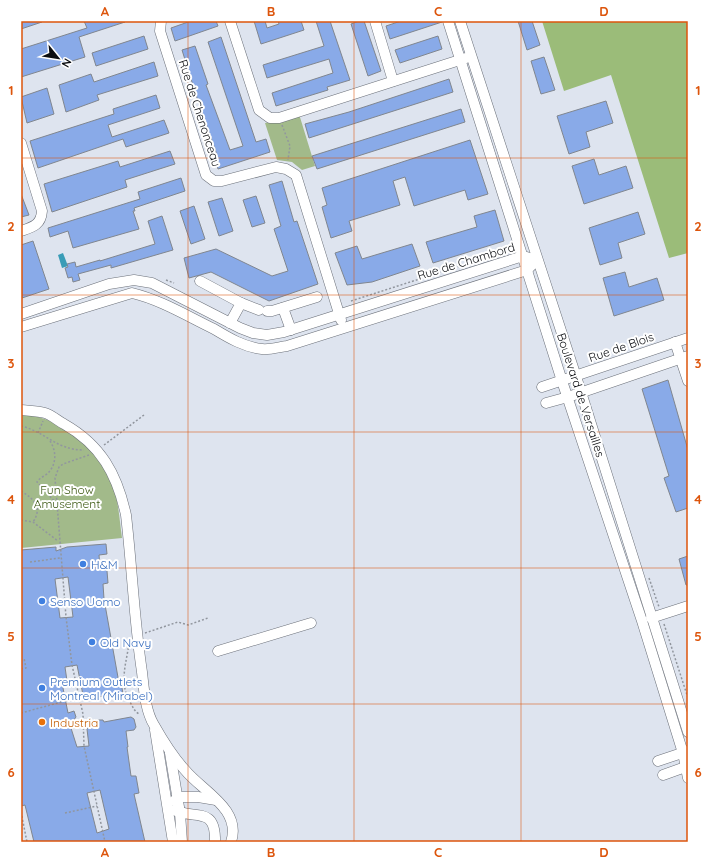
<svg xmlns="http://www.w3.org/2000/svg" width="709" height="863" font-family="Quicksand,sans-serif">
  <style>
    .green { fill: #a2ba8a }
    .forest { fill: #9bbc79 }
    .water { fill: #399cb7 }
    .building { fill: #89aae8; stroke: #80868f; fill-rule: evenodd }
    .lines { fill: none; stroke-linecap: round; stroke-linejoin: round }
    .minor-casing { stroke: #6c717a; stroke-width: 11 }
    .path { stroke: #91969e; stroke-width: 1.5; stroke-dasharray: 2 2; stroke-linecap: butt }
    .minor { stroke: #fff; stroke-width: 10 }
    .grid { fill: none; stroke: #dd550c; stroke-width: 1; stroke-opacity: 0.55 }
    .shop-dot { fill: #3f7fe0; stroke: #fff; stroke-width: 1.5 }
    .food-dot { fill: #e8710a; stroke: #fff; stroke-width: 1.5 }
    .labels { text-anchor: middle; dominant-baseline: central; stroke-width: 4; stroke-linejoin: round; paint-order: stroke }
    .street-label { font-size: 12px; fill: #0b0d11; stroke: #fff }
    .park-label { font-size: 12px; fill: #3a570f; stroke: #fff }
    .shop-label { font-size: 12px; fill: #366cbe; stroke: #fff; text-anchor: start }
    .food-label { font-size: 12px; fill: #c56008; stroke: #fff; text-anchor: start }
    .neatline { fill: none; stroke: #dd550c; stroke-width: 1.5 }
    .grid-label { font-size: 13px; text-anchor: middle; font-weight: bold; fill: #dd550c }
  </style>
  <rect width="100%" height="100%" fill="#dee4ef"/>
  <!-- green -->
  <g class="green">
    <path d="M299,114L315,166L302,170L292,162L277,160L265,123L278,121Z"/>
    <path d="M21,414C66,418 104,452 116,496C119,509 120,524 122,538L21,548Z"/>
  </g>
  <!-- forest -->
  <path class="forest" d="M542,21H688V253L669,258L611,75L564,91Z"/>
  <!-- water -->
  <path class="water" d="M63,253L68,266L62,268L58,255Z"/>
  <!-- building -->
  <g class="building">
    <path d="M21,21H42V22L21,29Z"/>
    <path d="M84,21L125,22L79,37L85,57L21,77V49L87,28Z"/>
    <path d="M191,21H216L218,26L175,41L171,28Z"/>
    <path d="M254,21H265L267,28L279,24L278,21H301L304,30L261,44Z"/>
    <path d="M316,21H330L350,80L327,87L328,90L276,106L272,93L333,73L329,59L267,78L263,65L324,46Z"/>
    <path d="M359,21H364L381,71L368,76L351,24Z"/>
    <path d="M401,21H441L442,22L390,39L386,26Z"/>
    <path d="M518,21H532L540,45L527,50Z"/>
    <path d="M144,36L148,49L96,66L92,53Z"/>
    <path d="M438,36L442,49L400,63L395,50Z"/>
    <path d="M221,37L256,142L266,139L270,152L218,169L214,156L217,155L196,95L182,50L195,46L208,84L206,85L230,150L243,146L208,42Z"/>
    <path d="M544,57L555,90L541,94L531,61Z"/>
    <path d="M154,62L158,76L97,95L99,100L66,112L59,85L91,74L94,82Z"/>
    <path d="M449,79L453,92L309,138L305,124L349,112Z"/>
    <path d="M47,88L54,114L27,123L21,97Z"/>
    <path d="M156,95L160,108L108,125L112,137L164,120L169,133L126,147L123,139L38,168L30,141L114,114L113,109Z"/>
    <path d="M606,101L613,123L586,132L590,147L569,154L557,116Z"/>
    <path d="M461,109L465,122L317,169L312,156Z"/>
    <path d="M470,140L488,194L468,200L465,190L414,206L405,177L393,181L400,205L349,221L352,231L331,238L322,207L327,205L322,188Z"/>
    <path d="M170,151L175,164L125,180L127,187L52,212L44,184L118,161L120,167Z"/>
    <path d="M594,159L599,175L626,166L633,188L584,204L572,166Z"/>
    <path d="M181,178L185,191L134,208L135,211H133L139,229L73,248L68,231L50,237L48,228L140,199L138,192Z"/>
    <path d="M282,181L294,222L297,221L318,284L269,301L211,272L189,278L184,258L216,249L272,276L288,271L274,229L281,226L269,185Z"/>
    <path d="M21,194L29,215L21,217Z"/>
    <path d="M256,196L265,223L252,227L243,200Z"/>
    <path d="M222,198L233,231L219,236L208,202Z"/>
    <path d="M194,206L205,239L191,244L180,211Z"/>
    <path d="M495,210L504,241L433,263L426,242L477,227L474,216Z"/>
    <path d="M638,212L645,234L618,243L622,258L600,265L589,228Z"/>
    <path d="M162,216L173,250L111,268V265L78,274L80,280L73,282L72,277L68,278L65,268L68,267L67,264L75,262L76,267L100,260V261L155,244L148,221Z"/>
    <path d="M33,241L49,289L22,298L21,245Z"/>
    <path d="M412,244L420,266L372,282L347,285L335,253L357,246L362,259Z"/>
    <path d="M625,272L629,287L657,278L664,300L614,316L603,278Z"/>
    <path d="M668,380L688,450V508L676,512L664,478L669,476L642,389Z"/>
    <path d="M106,544L107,554L99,555L100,568H105L107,571L108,583L103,584L104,599L119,683L121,682L123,694L113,697L112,694L90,699L83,695L77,665L65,667L67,681L62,683L68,713L74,711L76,717L70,725L77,747L89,746L87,729L93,720H103L104,722L131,717L134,719L136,727L134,730L126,731L128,747H127L131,776H136L139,793L134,794L145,842H34L25,805L21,806V550L56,547V551L67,547ZM68,577L73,617L60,618L55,579ZM100,790L109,829L97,833L87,793Z"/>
    <path d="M688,556V585H686L679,559Z"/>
  </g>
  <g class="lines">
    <!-- minor casing -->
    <g class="minor-casing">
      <g id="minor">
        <path d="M161,21L160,31L206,175L214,181H222L276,167L286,169L296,175L341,320"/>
        <path d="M230,21L259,110L270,118H279L466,58"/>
        <path d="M375,21L393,81"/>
        <path d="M448,21L562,381L642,621L683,753L688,778"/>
        <path d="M460,21L581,392L688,732"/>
        <path d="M21,143L42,211C41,225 33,227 21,231"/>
        <path d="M200,281L241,303L230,323"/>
        <path d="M241,303L259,310"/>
        <path d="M283,308L291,330"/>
        <path d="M267,311H272L317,297"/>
        <path d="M21,314L109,284L134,280L152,283L240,328L253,333L267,335L284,332L523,256L537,260L527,270L287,346C279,347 270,350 262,349C244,347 229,338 214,329C187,316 161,300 132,293L21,327"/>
        <path d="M675,342L688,381"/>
        <path d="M542,387L688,338"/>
        <path d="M546,403L568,397L688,356"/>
        <path d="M21,410C29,411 38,411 45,413C52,415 58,421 64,424C101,445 117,474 126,515C132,567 134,619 142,672C144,689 145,710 154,725C163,741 173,757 185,770C202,791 242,809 231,842"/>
        <path d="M651,618L688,606"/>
        <path d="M218,651L311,623"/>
        <path d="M155,730L173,842"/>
        <path d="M170,753L180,813L182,842"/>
        <path d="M658,761L688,751"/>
        <path d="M663,775L688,766"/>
        <path d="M174,801L178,797H198L216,800"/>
        <path d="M174,810C194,820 216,805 215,842"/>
      </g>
    </g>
    <!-- path -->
    <g class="path">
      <path d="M282,125L290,146L288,160"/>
      <path d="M166,280L174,283"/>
      <path d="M351,301L460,266"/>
      <path d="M21,426C46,432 56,450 84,450"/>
      <path d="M38,433L43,421"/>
      <path d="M50,441C56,450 57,463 49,472C46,476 40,477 37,482L56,503"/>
      <path d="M104,445L144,415"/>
      <path d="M89,455L63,464L59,467L55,478L66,617L72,665L83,714L84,746L105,842"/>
      <path d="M21,491C34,499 43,507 33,522"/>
      <path d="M21,520L33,522L58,541"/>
      <path d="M30,562L60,558"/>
      <path d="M649,578L659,607"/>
      <path d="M664,624L688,698"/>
      <path d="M145,633L178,622L188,625L208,618"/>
      <path d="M129,644C126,664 119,683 130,702C133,707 134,711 139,714"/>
      <path d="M21,669L26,668L24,658"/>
      <path d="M21,713L80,697"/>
      <path d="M21,812L27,842"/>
      <path d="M65,813L97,806"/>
    </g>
    <!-- minor -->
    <use href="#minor" class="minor"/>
  </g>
  <!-- grid -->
  <path class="grid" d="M188,21V842M354,21V842M521,21V842M21,158H688M21,295H688M21,432H688M21,568H688M21,704H688"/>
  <!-- markers -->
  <g class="shop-dot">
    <circle cx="83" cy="564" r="4"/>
    <circle cx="42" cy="601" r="4"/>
    <circle cx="92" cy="642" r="4"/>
    <circle cx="42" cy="688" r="4"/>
  </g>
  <circle class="food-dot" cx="42" cy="722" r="4"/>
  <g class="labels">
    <!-- street labels -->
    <g class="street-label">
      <text transform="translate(200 113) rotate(72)">Rue de Chenonceau</text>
      <text transform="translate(466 261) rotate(-17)">Rue de Chambord</text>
      <text transform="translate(621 347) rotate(-19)">Rue de Blois</text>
      <text transform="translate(581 395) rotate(72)">Boulevard de Versailles</text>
    </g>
    <!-- park labels -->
    <g class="park-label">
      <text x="67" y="489">Fun Show<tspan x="67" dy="14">Amusement</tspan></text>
    </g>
    <!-- shop labels -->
    <g class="shop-label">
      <text x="91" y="564">H&amp;M</text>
      <text x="50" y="601">Senso Uomo</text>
      <text x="100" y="642">Old Navy</text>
      <text x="50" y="681">Premium Outlets<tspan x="50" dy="14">Montreal (Mirabel)</tspan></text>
    </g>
    <!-- food labels -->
    <g class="food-label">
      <text x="50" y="722">Industria</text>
    </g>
  </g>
  <!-- border -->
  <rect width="709" height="863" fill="none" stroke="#ffffff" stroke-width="44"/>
  <!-- north arrow -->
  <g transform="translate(58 58) rotate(120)" stroke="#ffffff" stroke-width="3" paint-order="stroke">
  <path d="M0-3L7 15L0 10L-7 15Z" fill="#0b0d11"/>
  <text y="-6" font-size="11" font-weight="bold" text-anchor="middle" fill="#0b0d11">N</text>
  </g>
  <rect x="22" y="22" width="665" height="819" class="neatline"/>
  <g class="grid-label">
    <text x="105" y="16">A</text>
    <text x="271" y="16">B</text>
    <text x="438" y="16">C</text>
    <text x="604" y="16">D</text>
    <text x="11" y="95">1</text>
    <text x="698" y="95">1</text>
    <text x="11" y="231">2</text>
    <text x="698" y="231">2</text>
    <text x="11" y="368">3</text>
    <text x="698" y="368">3</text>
    <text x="11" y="504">4</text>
    <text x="698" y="504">4</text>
    <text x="11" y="641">5</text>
    <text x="698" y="641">5</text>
    <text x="11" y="777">6</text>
    <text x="698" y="777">6</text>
    <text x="105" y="857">A</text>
    <text x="271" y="857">B</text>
    <text x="438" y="857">C</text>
    <text x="604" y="857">D</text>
  </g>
</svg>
